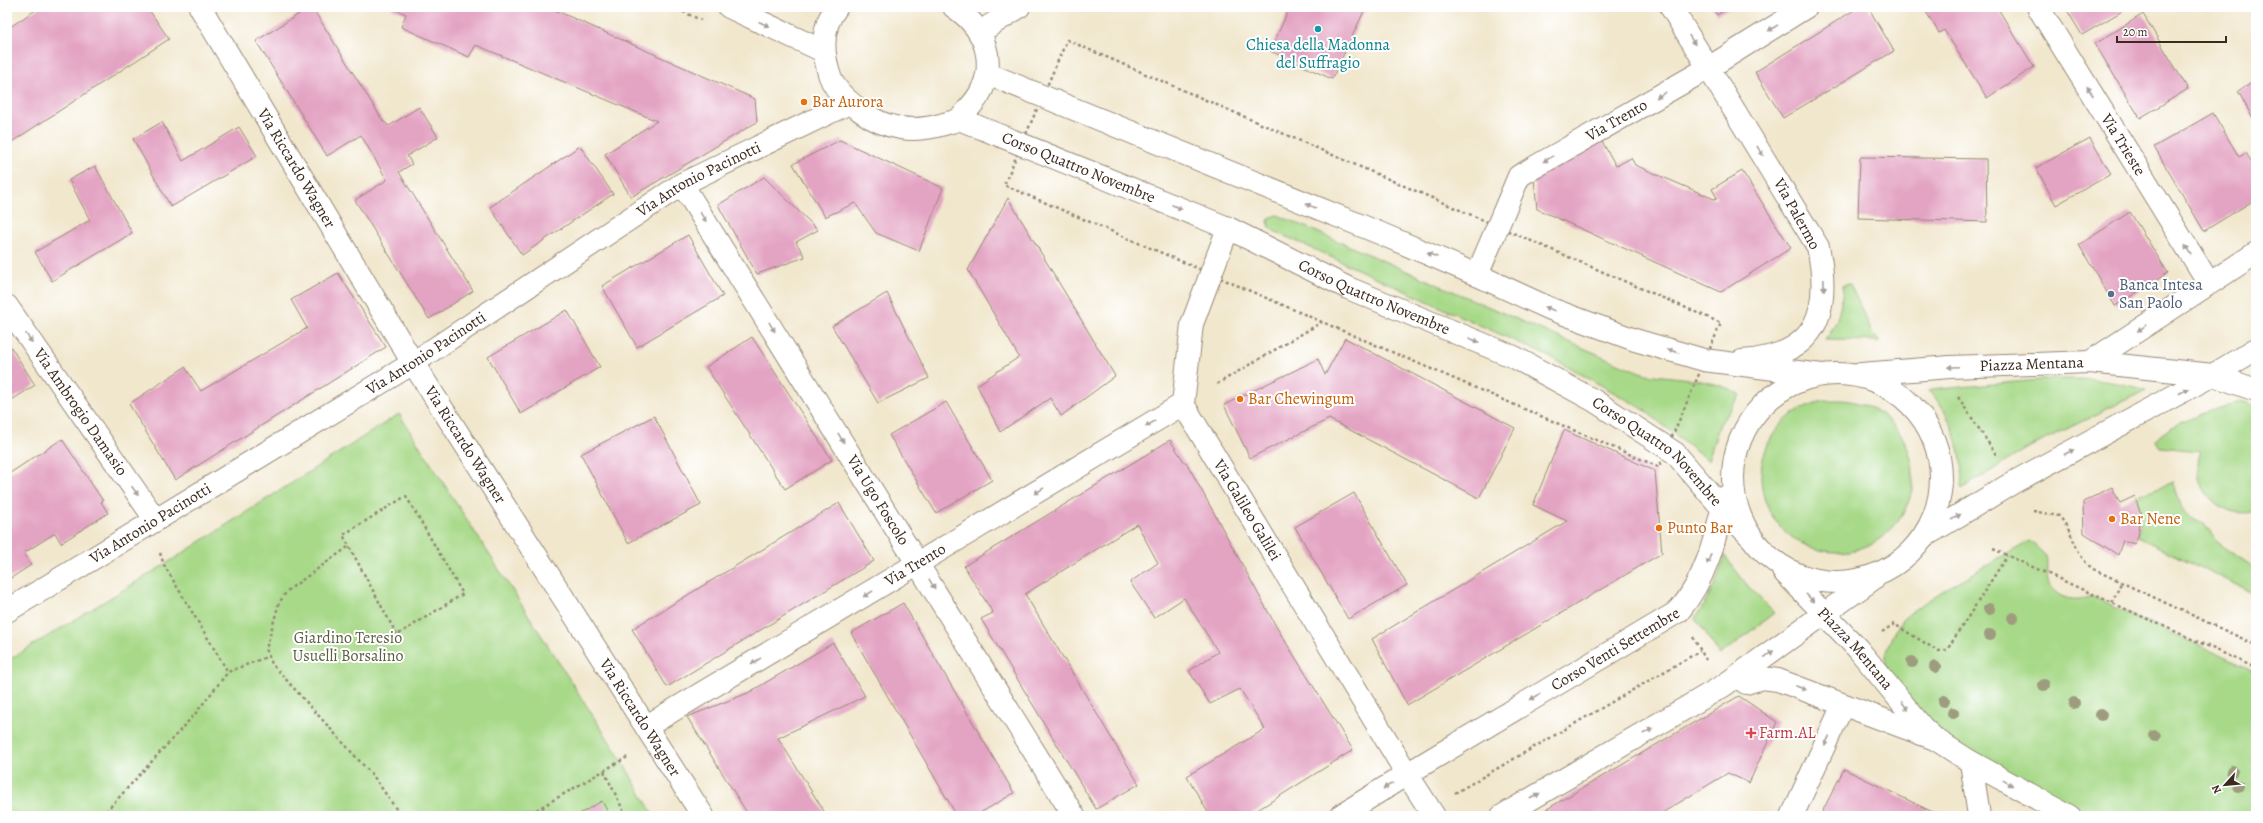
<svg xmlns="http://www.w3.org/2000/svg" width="2263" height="823" font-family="Alegreya,serif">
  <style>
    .green { fill: #a7d988; stroke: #718253 }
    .building { fill: #e3a3c2 }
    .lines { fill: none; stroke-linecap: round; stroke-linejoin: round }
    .minor-casing { stroke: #968876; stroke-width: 24 }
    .tertiary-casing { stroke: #968876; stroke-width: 24 }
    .path { stroke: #968876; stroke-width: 2.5; stroke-dasharray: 3 3; stroke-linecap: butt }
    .minor { stroke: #fff; stroke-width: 22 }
    .tertiary { stroke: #fff; stroke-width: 22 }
    .tree { fill: #9e9c7e }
    .oneway { fill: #a79f9a }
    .culture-dot { fill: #0f9aa8; stroke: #fff; stroke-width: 1.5 }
    .food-dot { fill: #e8710a; stroke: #fff; stroke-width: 1.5 }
    .service-dot { fill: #5c6f8a; stroke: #fff; stroke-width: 1.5 }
    .health-dot { fill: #e0444e; stroke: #fff; stroke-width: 1.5 }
    .labels { text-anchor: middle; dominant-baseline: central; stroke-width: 4; stroke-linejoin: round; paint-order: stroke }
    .culture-label { font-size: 16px; fill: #0d838f; stroke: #fff }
    .food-label { font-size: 16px; fill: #c56008; stroke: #fff; text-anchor: start }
    .street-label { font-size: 16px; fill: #3b2a1e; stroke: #fff }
    .service-label { font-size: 16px; fill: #4e5e75; stroke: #fff; text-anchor: start }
    .park-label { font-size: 16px; fill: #5b5f3e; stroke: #fff }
    .health-label { font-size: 16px; fill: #be3a42; stroke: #fff; text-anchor: start }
  </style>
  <rect width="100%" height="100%" fill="#fff"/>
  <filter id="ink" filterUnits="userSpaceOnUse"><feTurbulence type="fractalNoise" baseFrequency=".025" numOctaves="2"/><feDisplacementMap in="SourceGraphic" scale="8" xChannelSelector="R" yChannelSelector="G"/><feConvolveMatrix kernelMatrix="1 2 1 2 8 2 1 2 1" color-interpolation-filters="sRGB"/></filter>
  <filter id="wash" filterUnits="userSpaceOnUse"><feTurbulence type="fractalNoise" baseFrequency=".012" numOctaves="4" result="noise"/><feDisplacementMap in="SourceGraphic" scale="16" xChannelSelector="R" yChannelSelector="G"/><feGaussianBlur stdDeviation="0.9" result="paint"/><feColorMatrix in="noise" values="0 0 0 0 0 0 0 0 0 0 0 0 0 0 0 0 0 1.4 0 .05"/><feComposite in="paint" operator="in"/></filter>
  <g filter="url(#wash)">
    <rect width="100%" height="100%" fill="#f1e7cd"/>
    <!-- green -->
    <g class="green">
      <path d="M1278,215L1620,364C1628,367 1638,372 1646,374C1674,378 1718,379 1740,395L1720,424L1708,460L1640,407L1552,358L1276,232L1271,229L1268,222L1269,218Z"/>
      <path d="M1850,284L1873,334L1880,341L1825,340C1838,325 1842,305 1843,285Z"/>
      <path d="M2049,379C2082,378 2115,380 2146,390L2030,447L1961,489C1965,452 1953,418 1929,390Z"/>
      <circle cx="1837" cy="476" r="76"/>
      <path d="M2241,401L2256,406V512C2245,513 2235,514 2225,509C2204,499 2191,472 2200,451L2160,447L2156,441C2161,426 2224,406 2241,401Z"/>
      <path d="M399,414L622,761L654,816H7V661L164,565Z"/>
      <path d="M2173,482L2174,492L2182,509L2190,518L2204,524L2217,542L2256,569V594L2138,537L2141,515L2135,496Z"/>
      <path d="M2030,541L2046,556C2048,563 2046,568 2047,575C2049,597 2073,604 2091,596L2256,672V816H2090L1937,734L1886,668V652L1892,635L1903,619L1915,609L1944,590Z"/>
      <path d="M1724,555L1748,586L1774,613L1720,655L1695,618C1709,599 1719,578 1724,555Z"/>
    </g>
    <g id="blocks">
      <!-- building -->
      <g class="building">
        <path d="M40,7H147L169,39L7,145V29Z"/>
        <path d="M310,7H312L383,121L389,126L419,107L438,137L407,156L412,164L399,172L473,291L429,319L355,200L387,180L361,135L327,156L256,41Z"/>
        <path d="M389,7H548L755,99L757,122L631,197L605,154L657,121L476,45L469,57L401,27L406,14Z"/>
        <path d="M1290,7H1366L1332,79L1270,51Z"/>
        <path d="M1712,7H1730L1717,15Z"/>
        <path d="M1859,7H1868L1894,51L1783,118L1755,72Z"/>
        <path d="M1923,7H1997L2034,67L1987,98L1944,30L1939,33Z"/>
        <path d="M2065,7H2129L2082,35Z"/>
        <path d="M2143,14L2188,89L2140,118L2095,44Z"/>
        <path d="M2256,79V124L2238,91Z"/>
        <path d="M2213,113L2239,157L2246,153L2256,169V199L2204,231L2154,147Z"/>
        <path d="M162,122L183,161L239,127L257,156L171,207L133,139Z"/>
        <path d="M1600,138L1616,166L1631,158L1635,165L1714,199L1717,198L1712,189L1742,171L1791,248L1721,292L1537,209L1534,178Z"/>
        <path d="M2090,138L2111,174L2056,205L2036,168Z"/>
        <path d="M840,140L943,188L919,251L876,233L855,203L825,217L793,164Z"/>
        <path d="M580,146L613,194L522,255L490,207Z"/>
        <path d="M1860,157L1986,159L1987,222L1858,218Z"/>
        <path d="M95,166L132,233L52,281L35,252L90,220L69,180Z"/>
        <path d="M764,177L818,230L796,242L805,257L757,274L718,205Z"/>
        <path d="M1008,198L1115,376L1061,416L1050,398L1000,432L977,385L1019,357L968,270Z"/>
        <path d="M2130,212L2168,273L2115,306L2079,245Z"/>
        <path d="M688,235L723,296L637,347L602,286Z"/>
        <path d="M338,273L386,347L175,480L129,404L185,367L201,391L307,328L291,300Z"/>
        <path d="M887,293L929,378L878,403L832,326Z"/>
        <path d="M567,310L600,367L521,414L488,357Z"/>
        <path d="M752,337L832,460L785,489L706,367Z"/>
        <path d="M1345,338L1515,428L1479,498L1329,419L1250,458L1224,405L1318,359L1325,375Z"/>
        <path d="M7,341L35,385L7,403Z"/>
        <path d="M946,402L992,480L936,513L889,435Z"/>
        <path d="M654,416L701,505L628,543L581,454Z"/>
        <path d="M1564,430L1655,471L1662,553L1407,705L1372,639L1567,521L1533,505Z"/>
        <path d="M62,439L103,501L101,502L108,513L61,543L55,533L24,553L31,565L11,578L7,572V475Z"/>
        <path d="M1170,440L1185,463L1186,462L1277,628L1353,750L1248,816H1210L1187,776L1265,729L1240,689L1210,704L1189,671L1218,652L1184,598L1154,618L1130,582L1158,563L1137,524L1025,594L1139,784L1096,809L981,619L993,613L964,566Z"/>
        <path d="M2112,487L2120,503L2135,496L2141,515L2138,537L2134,544L2123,540L2118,555L2084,533L2083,502Z"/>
        <path d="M1354,493L1407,585L1348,619L1295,527Z"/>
        <path d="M839,503L874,561L667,687L632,629Z"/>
        <path d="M903,603L1014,793L975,816H957L851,633Z"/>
        <path d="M833,643L865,696L778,738L827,816H749L687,717L748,693Z"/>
        <path d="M1739,696L1777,722L1749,783L1728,773L1657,816H1535Z"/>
        <path d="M1844,769L1941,816H1820Z"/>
        <path d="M602,801L610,816H576Z"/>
      </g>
    </g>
  </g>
  <g filter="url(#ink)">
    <use href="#blocks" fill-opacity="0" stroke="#968876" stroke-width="1"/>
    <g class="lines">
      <!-- minor casing -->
      <g class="minor-casing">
        <g id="minor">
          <path id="s1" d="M200,7L413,363L703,816"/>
          <path d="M1671,7L1818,247C1832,314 1816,356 1742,361"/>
          <path id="s2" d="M2038,7L2209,283"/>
          <path d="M980,32L1019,7"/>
          <path id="s3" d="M682,184L1074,816"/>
          <path id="s4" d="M1228,228L1192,324L1183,404L1407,774L1434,816"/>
          <path id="s5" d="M1477,275L1519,176L1710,67L1806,7"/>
          <path id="s6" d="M7,306L155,519"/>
          <path d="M2090,362L2256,253"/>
          <path d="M2213,375L2256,349"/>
          <path id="s7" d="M7,611L413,363L682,184L849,103"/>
          <path d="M1738,677L1746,683L1762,678L1778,680L1935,739"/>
          <path id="s8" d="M647,726L1183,404"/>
          <path d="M1971,762L1979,816"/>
          <path d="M1792,816L1843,705"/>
        </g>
      </g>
      <!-- tertiary casing -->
      <g class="tertiary-casing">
        <g id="tertiary">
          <path d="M729,7L823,51"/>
          <path d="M837,7C822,25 822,47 828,70C832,88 846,100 861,111C886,130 915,133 944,124C949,122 955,122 959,119C963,117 966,111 969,108C1000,75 991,32 954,7"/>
          <path d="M988,74L1377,232L1477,275L1551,309L1635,340L1704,360L1822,375"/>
          <path id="s9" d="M959,119L1228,228L1348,288L1514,357L1593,400L1675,453L1722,508L1751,537"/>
          <circle cx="1837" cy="478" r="104"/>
          <path id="s10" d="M1861,374L1950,367L2090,362L2213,375L2256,390"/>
          <path d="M1923,537L2014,482L2213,375"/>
          <path id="s11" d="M1783,571L1858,649L1922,727L1935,739L1971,762L2069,816"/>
          <path id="s12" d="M1340,816L1407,774L1679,611C1707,577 1715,539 1725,497"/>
          <path d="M1502,816L1723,686L1873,579"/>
        </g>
      </g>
      <!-- path -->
      <g class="path">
        <path d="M672,7L701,20"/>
        <path d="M1067,40L1721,323L1659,467L1004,185Z"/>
        <path d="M1217,384L1322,322"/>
        <path d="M1958,397L1997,456"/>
        <path d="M406,496L463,594L397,635L343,535Z"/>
        <path d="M2033,511L2059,516C2075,533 2074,557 2095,570L2256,645"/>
        <path d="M348,547L287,591L279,603L266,649L272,664L374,777L401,816"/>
        <path d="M1993,549L2256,668"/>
        <path d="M160,553L164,565L228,672"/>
        <path d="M2112,603L2121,583"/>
        <path d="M1882,632L1894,624L1938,651L1947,650L2007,556"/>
        <path d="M1693,637L1706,660"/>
        <path d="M604,771L626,816"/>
        <path d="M1455,793L1700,651"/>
        <path d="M542,806L549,816"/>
        <path d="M102,816L195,714L228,672L269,656"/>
        <path d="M526,816L629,756"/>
      </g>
      <!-- minor -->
      <use href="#minor" class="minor"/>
      <!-- tertiary -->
      <use href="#tertiary" class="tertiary"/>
    </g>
    <!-- trees -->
    <g class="tree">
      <circle cx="1989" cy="609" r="6"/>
      <circle cx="2013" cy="618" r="6"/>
      <circle cx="1990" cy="635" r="6"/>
      <circle cx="1912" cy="662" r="6"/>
      <circle cx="1935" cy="667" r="6"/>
      <circle cx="2044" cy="685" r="6"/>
      <circle cx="1944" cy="701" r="6"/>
      <circle cx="2074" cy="703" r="6"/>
      <circle cx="1953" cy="713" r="6"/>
      <circle cx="2101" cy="715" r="6"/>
      <circle cx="2155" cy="736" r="6"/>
      <circle cx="2232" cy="771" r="6"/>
      <circle cx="2238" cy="786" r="6"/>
    </g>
    <!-- one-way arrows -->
    <defs><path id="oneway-solid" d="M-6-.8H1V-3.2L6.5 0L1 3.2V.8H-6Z"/></defs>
    <g class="oneway">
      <use href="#oneway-solid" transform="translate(764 24) rotate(25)"/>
      <use href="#oneway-solid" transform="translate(1773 28) rotate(148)"/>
      <use href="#oneway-solid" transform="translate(1692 40) rotate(57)"/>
      <use href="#oneway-solid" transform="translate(2090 91) rotate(-122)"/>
      <use href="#oneway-solid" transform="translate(1661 95) rotate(150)"/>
      <use href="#oneway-solid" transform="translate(1760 151) rotate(59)"/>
      <use href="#oneway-solid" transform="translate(1548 159) rotate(150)"/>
      <use href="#oneway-solid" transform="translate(1311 206) rotate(-158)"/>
      <use href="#oneway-solid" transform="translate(1177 207) rotate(22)"/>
      <use href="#oneway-solid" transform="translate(703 217) rotate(58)"/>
      <use href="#oneway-solid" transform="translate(2188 250) rotate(-122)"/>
      <use href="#oneway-solid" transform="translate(1432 255) rotate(-157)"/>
      <use href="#oneway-solid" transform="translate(1824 285) rotate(89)"/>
      <use href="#oneway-solid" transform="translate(1550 309) rotate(-157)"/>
      <use href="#oneway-solid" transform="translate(772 327) rotate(58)"/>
      <use href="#oneway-solid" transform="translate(2142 328) rotate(146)"/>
      <use href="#oneway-solid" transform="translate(29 338) rotate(55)"/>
      <use href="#oneway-solid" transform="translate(1474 340) rotate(23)"/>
      <use href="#oneway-solid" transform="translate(1673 351) rotate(-164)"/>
      <use href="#oneway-solid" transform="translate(1953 367) rotate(177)"/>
      <use href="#oneway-solid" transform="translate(2184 391) rotate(-28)"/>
      <use href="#oneway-solid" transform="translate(1150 424) rotate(149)"/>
      <use href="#oneway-solid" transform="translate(841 438) rotate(58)"/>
      <use href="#oneway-solid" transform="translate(2069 452) rotate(-28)"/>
      <use href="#oneway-solid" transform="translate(135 491) rotate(55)"/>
      <use href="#oneway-solid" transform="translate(1039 491) rotate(149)"/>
      <use href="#oneway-solid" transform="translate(1956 517) rotate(-31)"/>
      <use href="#oneway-solid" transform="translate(1709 559) rotate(111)"/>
      <use href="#oneway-solid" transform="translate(932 584) rotate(58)"/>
      <use href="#oneway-solid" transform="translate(868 594) rotate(149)"/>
      <use href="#oneway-solid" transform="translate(1810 598) rotate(46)"/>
      <use href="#oneway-solid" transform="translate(1769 654) rotate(-36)"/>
      <use href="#oneway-solid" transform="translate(756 661) rotate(149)"/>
      <use href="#oneway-solid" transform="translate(1801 688) rotate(21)"/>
      <use href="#oneway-solid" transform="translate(1535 697) rotate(149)"/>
      <use href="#oneway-solid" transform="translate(1905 706) rotate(51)"/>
      <use href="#oneway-solid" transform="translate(1648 731) rotate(-30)"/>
      <use href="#oneway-solid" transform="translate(1827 741) rotate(115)"/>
      <use href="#oneway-solid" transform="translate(2008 783) rotate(29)"/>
      <use href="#oneway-solid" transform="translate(1388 786) rotate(148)"/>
      <use href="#oneway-solid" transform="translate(1535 796) rotate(-30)"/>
    </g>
  </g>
  <!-- markers -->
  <circle class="culture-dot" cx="1318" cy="29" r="4"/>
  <g class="food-dot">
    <circle cx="804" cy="102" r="4"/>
    <circle cx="1240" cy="399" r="4"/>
    <circle cx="2112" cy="519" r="4"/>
    <circle cx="1659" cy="528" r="4"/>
  </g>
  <circle class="service-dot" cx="2111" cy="294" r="4"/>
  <path class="health-dot" d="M1749 727h4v4h4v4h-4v4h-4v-4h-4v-4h4z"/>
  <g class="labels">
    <!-- culture labels -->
    <g class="culture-label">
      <text x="1318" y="45">Chiesa della Madonna<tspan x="1318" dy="18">del Suffragio</tspan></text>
    </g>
    <!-- food labels -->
    <g class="food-label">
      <text x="812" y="102">Bar Aurora</text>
      <text x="1248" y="399">Bar Chewingum</text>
      <text x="2120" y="519">Bar Nene</text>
      <text x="1667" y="528">Punto Bar</text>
    </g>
    <!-- street labels -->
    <g class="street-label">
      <text stroke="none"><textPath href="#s5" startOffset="220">Via Trento</textPath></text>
      <text stroke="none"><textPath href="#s2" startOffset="162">Via Trieste</textPath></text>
      <text stroke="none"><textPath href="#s9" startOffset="129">Corso Quattro Novembre</textPath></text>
      <text stroke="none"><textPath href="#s1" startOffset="188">Via Riccardo Wagner</textPath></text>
      <text stroke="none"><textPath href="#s7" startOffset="816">Via Antonio Pacinotti</textPath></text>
      <text transform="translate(1797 214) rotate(61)">Via Palermo</text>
      <text stroke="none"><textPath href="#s9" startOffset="452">Corso Quattro Novembre</textPath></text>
      <text stroke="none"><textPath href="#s7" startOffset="492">Via Antonio Pacinotti</textPath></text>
      <text stroke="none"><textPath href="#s10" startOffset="171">Piazza Mentana</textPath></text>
      <text stroke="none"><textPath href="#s6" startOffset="129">Via Ambrogio Damasio</textPath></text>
      <text stroke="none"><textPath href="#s1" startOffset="512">Via Riccardo Wagner</textPath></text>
      <text stroke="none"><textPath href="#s9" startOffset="777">Corso Quattro Novembre</textPath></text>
      <text stroke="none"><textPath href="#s3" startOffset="372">Via Ugo Foscolo</textPath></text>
      <text stroke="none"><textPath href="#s4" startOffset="307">Via Galileo Galilei</textPath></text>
      <text stroke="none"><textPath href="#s7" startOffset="168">Via Antonio Pacinotti</textPath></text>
      <text stroke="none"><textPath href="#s8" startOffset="313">Via Trento</textPath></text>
      <text stroke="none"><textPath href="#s12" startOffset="322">Corso Venti Settembre</textPath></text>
      <text stroke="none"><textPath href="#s11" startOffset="106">Piazza Mentana</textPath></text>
      <text stroke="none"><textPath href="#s1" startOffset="836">Via Riccardo Wagner</textPath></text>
    </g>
    <!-- service labels -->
    <g class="service-label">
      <text x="2119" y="285">Banca Intesa<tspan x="2119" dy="18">San Paolo</tspan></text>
    </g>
    <!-- park labels -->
    <g class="park-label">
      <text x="348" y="638">Giardino Teresio<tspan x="348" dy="18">Usuelli Borsalino</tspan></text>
    </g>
    <!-- health labels -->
    <g class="health-label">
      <text x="1759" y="733">Farm.AL</text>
    </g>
  </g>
  <!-- margin -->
  <rect width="2263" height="823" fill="none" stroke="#fff" stroke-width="24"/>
  <!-- north arrow -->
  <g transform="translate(2225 785) rotate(243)" stroke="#ffffff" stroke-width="3" paint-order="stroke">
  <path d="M0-3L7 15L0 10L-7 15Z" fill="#3b2a1e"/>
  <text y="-6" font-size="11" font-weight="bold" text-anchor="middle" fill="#3b2a1e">N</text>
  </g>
  <!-- scale -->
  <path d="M2117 36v6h109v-6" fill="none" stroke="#3b2a1e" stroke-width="2"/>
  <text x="2123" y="36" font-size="12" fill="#3b2a1e" stroke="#ffffff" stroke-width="3" paint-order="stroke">20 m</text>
</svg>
